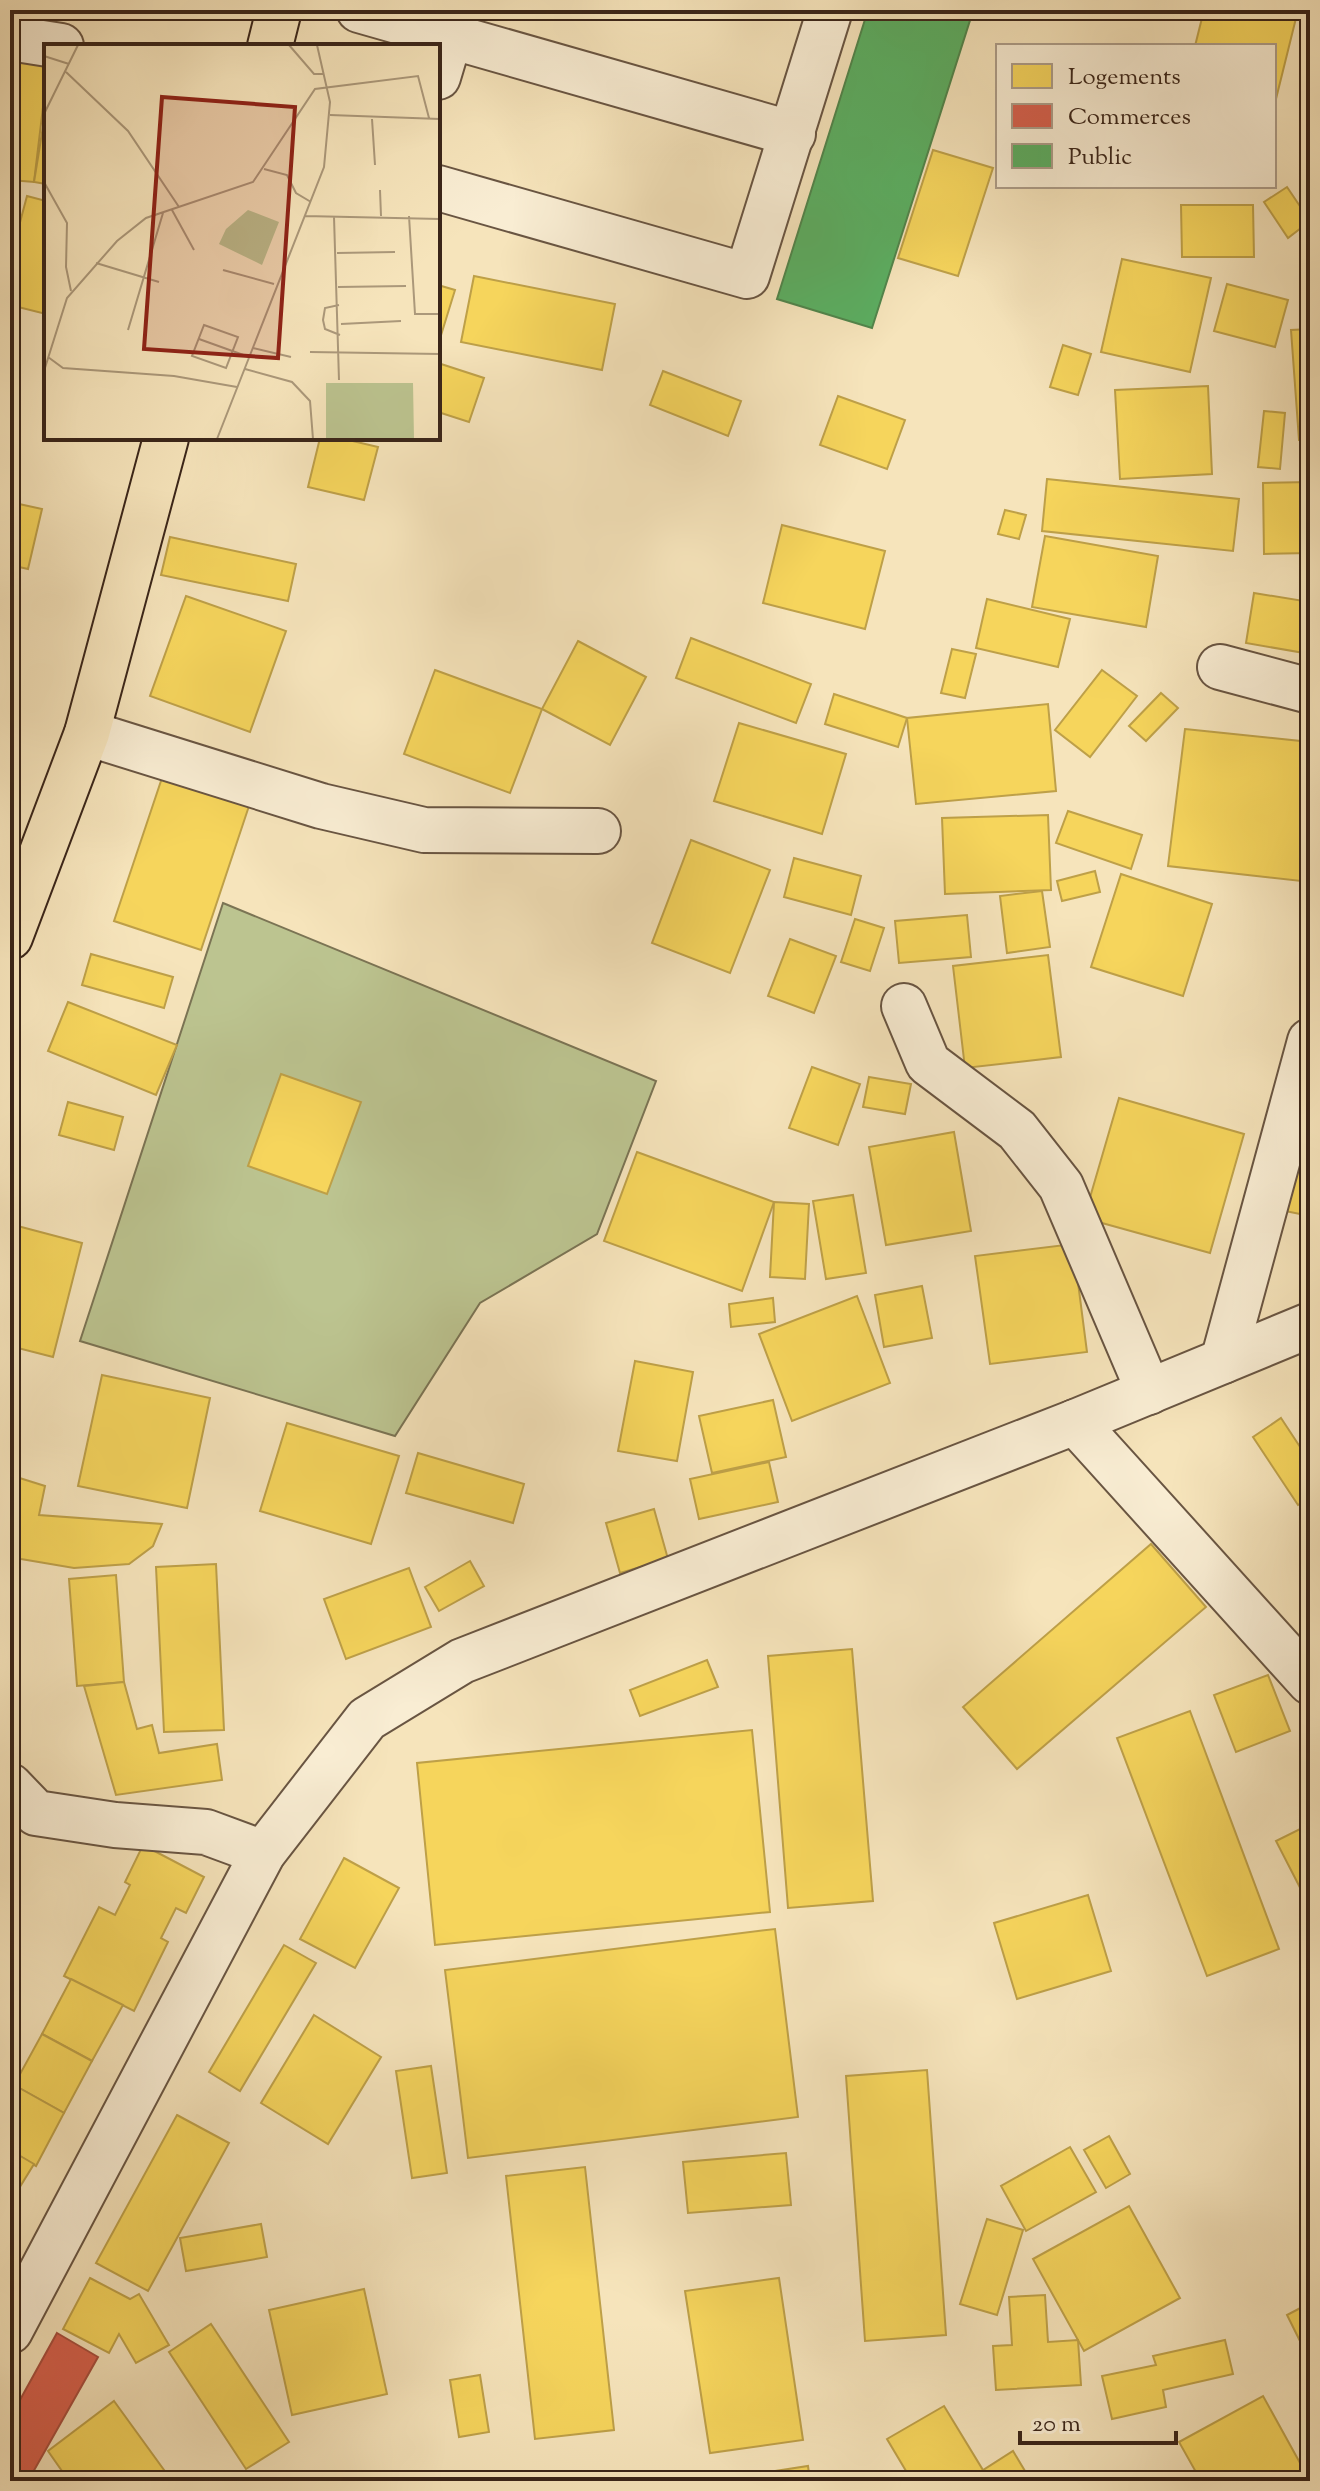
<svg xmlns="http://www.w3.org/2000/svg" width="1320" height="2491" font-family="'Sorts Mill Goudy',serif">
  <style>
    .green { fill: #bcc490; stroke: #7b7454; stroke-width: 2 }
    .homes { fill: #f6d55c; stroke: #bea048; stroke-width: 2 }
    .shops { fill: #d6604d; stroke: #a74e3d; stroke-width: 2 }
    .public { fill: #5aae61; stroke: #50854b; stroke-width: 2 }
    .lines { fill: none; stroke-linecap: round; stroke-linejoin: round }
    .minor-casing { stroke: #695542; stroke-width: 48 }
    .highway-casing { stroke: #3a2519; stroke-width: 48 }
    .minor { stroke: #f9edd3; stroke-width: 44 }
    .highway { stroke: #f6e4bb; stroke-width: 44 }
    .inset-road { fill: none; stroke: #ab987a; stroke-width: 2 }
    .view { fill: #8f2418; fill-opacity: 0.15; stroke: #8f2418; stroke-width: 4 }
    .inset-edge { fill: none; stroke: #3a2519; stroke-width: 4 }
  </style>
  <rect width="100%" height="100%" fill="#f6e4bb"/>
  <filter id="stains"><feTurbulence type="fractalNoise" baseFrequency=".0025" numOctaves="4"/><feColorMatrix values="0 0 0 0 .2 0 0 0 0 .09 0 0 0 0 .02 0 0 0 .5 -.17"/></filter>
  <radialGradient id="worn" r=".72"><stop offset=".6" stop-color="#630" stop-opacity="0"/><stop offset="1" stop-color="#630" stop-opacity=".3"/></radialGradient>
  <!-- green -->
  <path class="green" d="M223,903L656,1081L597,1234L480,1303L395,1436L80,1341Z"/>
  <!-- homes -->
  <g class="homes">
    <path d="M1204,10H1298L1274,107V46H1195Z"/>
    <path d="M10,55L46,60V82L34,182L10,180Z"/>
    <path d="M46,108V184L34,182Z"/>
    <path d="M933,150L993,168L958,276L898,258Z"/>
    <path d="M1287,187L1310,221L1288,238L1264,202Z"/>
    <path d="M27,196L46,201V314L10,305V260Z"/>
    <path d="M1181,205H1253L1254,257H1182Z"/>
    <path d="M1122,259L1211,278L1190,372L1101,352Z"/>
    <path d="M474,276L615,304L602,370L461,342Z"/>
    <path d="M1227,284L1288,300L1275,347L1214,331Z"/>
    <path d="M438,285L455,290L438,345Z"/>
    <path d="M1310,329V439L1299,440L1291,330Z"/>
    <path d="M1063,345L1091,354L1078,395L1050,387Z"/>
    <path d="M438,363L484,378L469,422L438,412Z"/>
    <path d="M663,371L741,401L728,436L650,405Z"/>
    <path d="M1208,386L1212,474L1120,479L1115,390Z"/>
    <path d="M838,396L905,420L887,469L820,445Z"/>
    <path d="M1264,411L1285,413L1280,469L1258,467Z"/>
    <path d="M320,438H340L378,447L364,500L308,487Z"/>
    <path d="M1047,479L1239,499L1233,551L1042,531Z"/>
    <path d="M1310,482V553L1264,554L1263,483Z"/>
    <path d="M10,502L42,509L28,569L10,565Z"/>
    <path d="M1005,510L1026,515L1019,539L998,534Z"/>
    <path d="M782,525L885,551L865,629L763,603Z"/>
    <path d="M1045,536L1158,556L1146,627L1032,607Z"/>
    <path d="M170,537L296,564L288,601L161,575Z"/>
    <path d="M1254,593L1310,602V654L1246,643Z"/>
    <path d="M186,596L286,631L250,732L150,696Z"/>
    <path d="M987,599L1070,619L1058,667L976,648Z"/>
    <path d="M691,638L811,684L796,723L676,678Z"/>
    <path d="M578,641L646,677L610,745L542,709Z"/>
    <path d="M952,649L976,654L965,698L941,693Z"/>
    <path d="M435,670L542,709L510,793L404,754Z"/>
    <path d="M1102,670L1137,696L1090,757L1055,730Z"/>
    <path d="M1161,693L1178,708L1146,741L1129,726Z"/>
    <path d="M834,694L907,718L898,747L825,724Z"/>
    <path d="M1048,704L1056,791L916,804L907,718Z"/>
    <path d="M739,723L846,754L822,834L714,801Z"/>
    <path d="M1185,729L1310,742V882L1168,866Z"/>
    <path d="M166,766L253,794L201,950L114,921Z"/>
    <path d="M1068,811L1142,835L1131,869L1056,843Z"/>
    <path d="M1048,815L1051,890L945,894L942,818Z"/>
    <path d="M691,840L770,870L730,973L652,943Z"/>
    <path d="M794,858L861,876L851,915L784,897Z"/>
    <path d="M1095,871L1100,892L1062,901L1057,881Z"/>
    <path d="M1121,874L1212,904L1183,996L1091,967Z"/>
    <path d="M1042,891L1050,947L1007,953L1000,896Z"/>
    <path d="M967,915L971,957L899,963L895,921Z"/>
    <path d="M855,919L884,928L870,971L841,962Z"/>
    <path d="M790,939L836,956L814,1013L768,996Z"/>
    <path d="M91,954L173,977L164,1008L82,985Z"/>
    <path d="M1048,955L1061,1057L965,1068L953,966Z"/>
    <path d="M68,1002L177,1045L156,1095L48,1051Z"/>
    <path d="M812,1067L860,1084L838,1145L789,1128Z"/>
    <path d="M281,1074L361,1102L327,1194L248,1166Z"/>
    <path d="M869,1077L911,1084L905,1114L863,1107Z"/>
    <path d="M1119,1098L1244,1134L1210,1253L1084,1218Z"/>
    <path d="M68,1102L123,1117L114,1150L59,1135Z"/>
    <path d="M1310,1114V1216L1285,1211Z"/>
    <path d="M954,1132L971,1231L886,1245L869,1147Z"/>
    <path d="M637,1152L774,1202L742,1291L604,1241Z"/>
    <path d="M853,1195L866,1273L826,1279L813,1201Z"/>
    <path d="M774,1202L809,1204L805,1279L770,1277Z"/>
    <path d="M10,1224L82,1243L53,1357L10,1346Z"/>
    <path d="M1073,1244L1087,1352L990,1364L975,1256Z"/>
    <path d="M922,1286L932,1338L884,1347L875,1295Z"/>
    <path d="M857,1296L890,1383L792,1421L759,1334Z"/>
    <path d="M773,1298L775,1322L731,1327L729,1304Z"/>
    <path d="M635,1361L693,1372L677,1461L618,1451Z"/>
    <path d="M102,1375L210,1398L187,1508L78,1486Z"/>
    <path d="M773,1400L786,1457L712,1473L699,1416Z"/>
    <path d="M1281,1418L1310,1462V1498L1298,1505L1253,1437Z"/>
    <path d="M287,1423L399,1456L371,1544L260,1511Z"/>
    <path d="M418,1453L524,1484L513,1523L406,1493Z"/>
    <path d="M769,1462L778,1502L699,1519L690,1479Z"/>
    <path d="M10,1475L45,1486L39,1515L162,1524L153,1546L129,1564L74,1568L21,1559L10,1555Z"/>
    <path d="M654,1509L668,1559L620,1573L606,1523Z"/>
    <path d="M1151,1544L1206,1607L1017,1769L963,1707Z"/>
    <path d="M470,1561L484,1586L439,1611L425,1587Z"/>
    <path d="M216,1564L224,1730L164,1732L156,1567Z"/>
    <path d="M409,1568L431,1627L346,1659L324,1599Z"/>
    <path d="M116,1575L124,1682L77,1686L69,1579Z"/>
    <path d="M852,1649L873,1901L788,1908L768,1656Z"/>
    <path d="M707,1660L718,1687L640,1716L630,1690Z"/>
    <path d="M1268,1675L1290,1731L1236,1752L1214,1695Z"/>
    <path d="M124,1682L137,1729L152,1725L159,1753L217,1744L222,1780L116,1795L84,1686Z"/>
    <path d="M1190,1711L1279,1949L1207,1976L1117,1738Z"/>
    <path d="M752,1730L770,1912L435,1945L417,1763Z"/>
    <path d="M1310,1824V1907L1276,1841Z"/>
    <path d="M10,1840L13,1841L12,1881H10Z"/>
    <path d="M143,1845L204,1877L186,1913L176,1908L161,1938L168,1942L134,2011L64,1976L99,1907L115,1915L130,1885L125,1882Z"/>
    <path d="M344,1858L399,1888L355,1968L300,1939Z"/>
    <path d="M1088,1895L1111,1971L1017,1999L994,1923Z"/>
    <path d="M775,1929L798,2117L468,2158L445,1970Z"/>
    <path d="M284,1945L316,1963L240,2091L209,2072Z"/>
    <path d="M71,1979L123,2005L92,2061L42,2034Z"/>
    <path d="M314,2015L381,2057L328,2144L261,2103Z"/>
    <path d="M42,2034L92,2061L64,2113L14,2085Z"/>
    <path d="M431,2066L447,2173L412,2178L396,2071Z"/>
    <path d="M927,2070L946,2335L865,2341L846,2076Z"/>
    <path d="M14,2085L64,2113L36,2166L10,2150V2093Z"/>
    <path d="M177,2115L229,2143L148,2291L96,2263Z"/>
    <path d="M1109,2136L1130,2174L1106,2188L1084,2150Z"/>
    <path d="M1070,2147L1096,2192L1026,2231L1001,2186Z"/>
    <path d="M10,2150L34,2164L10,2203Z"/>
    <path d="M786,2153L791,2205L688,2213L683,2162Z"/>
    <path d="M585,2167L614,2430L535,2439L506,2176Z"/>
    <path d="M1129,2206L1180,2298L1084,2351L1033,2259Z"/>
    <path d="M987,2219L1023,2230L997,2315L960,2304Z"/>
    <path d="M261,2224L267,2257L186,2271L180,2238Z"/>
    <path d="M90,2278L130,2299L139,2294L169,2345L136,2363L119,2334L109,2353L63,2329Z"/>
    <path d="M779,2278L803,2440L710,2453L685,2291Z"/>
    <path d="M364,2289L387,2394L292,2415L269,2310Z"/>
    <path d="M1045,2295L1048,2342L1078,2340L1081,2385L996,2390L993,2346L1012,2345L1009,2297Z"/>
    <path d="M1310,2303V2338L1301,2343L1287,2315Z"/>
    <path d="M211,2324L289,2442L246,2469L169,2352Z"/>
    <path d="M1225,2340L1233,2374L1163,2390L1166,2407L1112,2419L1102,2376L1156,2365L1153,2356Z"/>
    <path d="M480,2375L489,2432L459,2437L450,2380Z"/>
    <path d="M1263,2396L1310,2481H1201L1179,2442Z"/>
    <path d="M114,2401L172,2481H69L48,2451Z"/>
    <path d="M944,2406L983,2470L1013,2451L1031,2481H912L887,2439Z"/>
    <path d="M808,2466L810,2481H715V2480Z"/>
    <rect x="402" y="2475" width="52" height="6"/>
  </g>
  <!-- shops -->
  <path class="shops" d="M57,2333L98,2357L28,2481H15L10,2478V2418Z"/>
  <!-- public -->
  <path class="public" d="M868,10H961L972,14L872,328L777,299Z"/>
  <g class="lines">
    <!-- minor casing -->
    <g class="minor-casing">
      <g id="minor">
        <path d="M359,10L793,134"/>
        <path d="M10,38L61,46"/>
        <path d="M438,77L458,10"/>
        <path d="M438,188L747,276L830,10"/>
        <path d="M1220,667L1310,691"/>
        <path d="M87,733L321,806L424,830L598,831"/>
        <path d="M904,1006L928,1063L1017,1130L1061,1186L1149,1392"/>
        <path d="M1223,1361L1310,1041"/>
        <path d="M1075,1422L1310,1682"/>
        <path d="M10,1786L36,1813L115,1825L206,1832L263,1853"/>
        <path d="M10,2331L263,1853L367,1719L462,1661L1075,1422L1310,1325"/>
      </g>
    </g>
    <!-- highway casing -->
    <g class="highway-casing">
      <g id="highway">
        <path d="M270,46L279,10"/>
        <path d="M10,937L87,733L166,438"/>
      </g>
    </g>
    <!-- minor -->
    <use href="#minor" class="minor"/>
    <!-- highway -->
    <use href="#highway" class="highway"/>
  </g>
  <!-- overview -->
  <g transform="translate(44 44)">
    <rect width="396" height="396" fill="#f6e4bb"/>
    <path d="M204,166L235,178L218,221L175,200L182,185ZM282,339H369L370,395H282Z" fill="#bcc490"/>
    <path class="inset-road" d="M245,1L270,30H279M0,12L25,20M22,28L84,87L135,163M0,70L34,1M286,71L396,75M328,75L331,121M220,125L243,131L252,149L267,158M0,138L23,179L22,223L27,247M336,146L337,172M128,166L150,206M261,172L396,175M365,172L371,270H396M290,173L295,336M293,209L351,208M52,219L115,238M179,226L230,240M294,243L362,242M295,261L281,264L279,276L281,285L296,291M297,280L357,277M160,281L194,293L182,324L148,312ZM84,286L119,169M155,295L205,313M209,304L247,313M266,308L396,310M4,313L19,324L130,332L193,343M201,325L248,338L266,357L269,395M0,327L23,254L73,197L102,174L209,138L271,45L374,32L385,74M173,395L280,123L286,58L273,1"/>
    <path class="view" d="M118,53L251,63L234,314L100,305Z"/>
    <rect width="396" height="396" class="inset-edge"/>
  </g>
  <!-- margin -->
  <rect width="1320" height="2491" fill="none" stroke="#f6e4bb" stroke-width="40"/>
  <rect x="12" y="12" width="1296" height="2467" fill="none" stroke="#3a2519" stroke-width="4"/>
  <rect x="20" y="20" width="1280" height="2451" fill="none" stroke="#3a2519" stroke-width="2"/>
  <!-- legend -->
  <rect x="996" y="44" width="280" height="144" fill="#f9edd3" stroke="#ad9d89" stroke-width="2"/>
  <rect x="1012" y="64" width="40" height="24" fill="#f6d55c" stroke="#ad9d89" stroke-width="2"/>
  <text x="1068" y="84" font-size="24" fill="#3a2519">Logements</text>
  <rect x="1012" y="104" width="40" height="24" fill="#d6604d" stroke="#ad9d89" stroke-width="2"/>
  <text x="1068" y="124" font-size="24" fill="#3a2519">Commerces</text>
  <rect x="1012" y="144" width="40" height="24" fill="#5aae61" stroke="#ad9d89" stroke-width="2"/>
  <text x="1068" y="164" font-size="24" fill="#3a2519">Public</text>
  <!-- scale -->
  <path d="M1020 2431v12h156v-12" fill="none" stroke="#3a2519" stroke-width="4"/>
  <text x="1032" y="2431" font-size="24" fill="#3a2519" stroke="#f9edd3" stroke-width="6" paint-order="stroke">20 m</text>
  <rect width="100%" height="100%" filter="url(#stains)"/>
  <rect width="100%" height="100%" fill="url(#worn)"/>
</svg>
